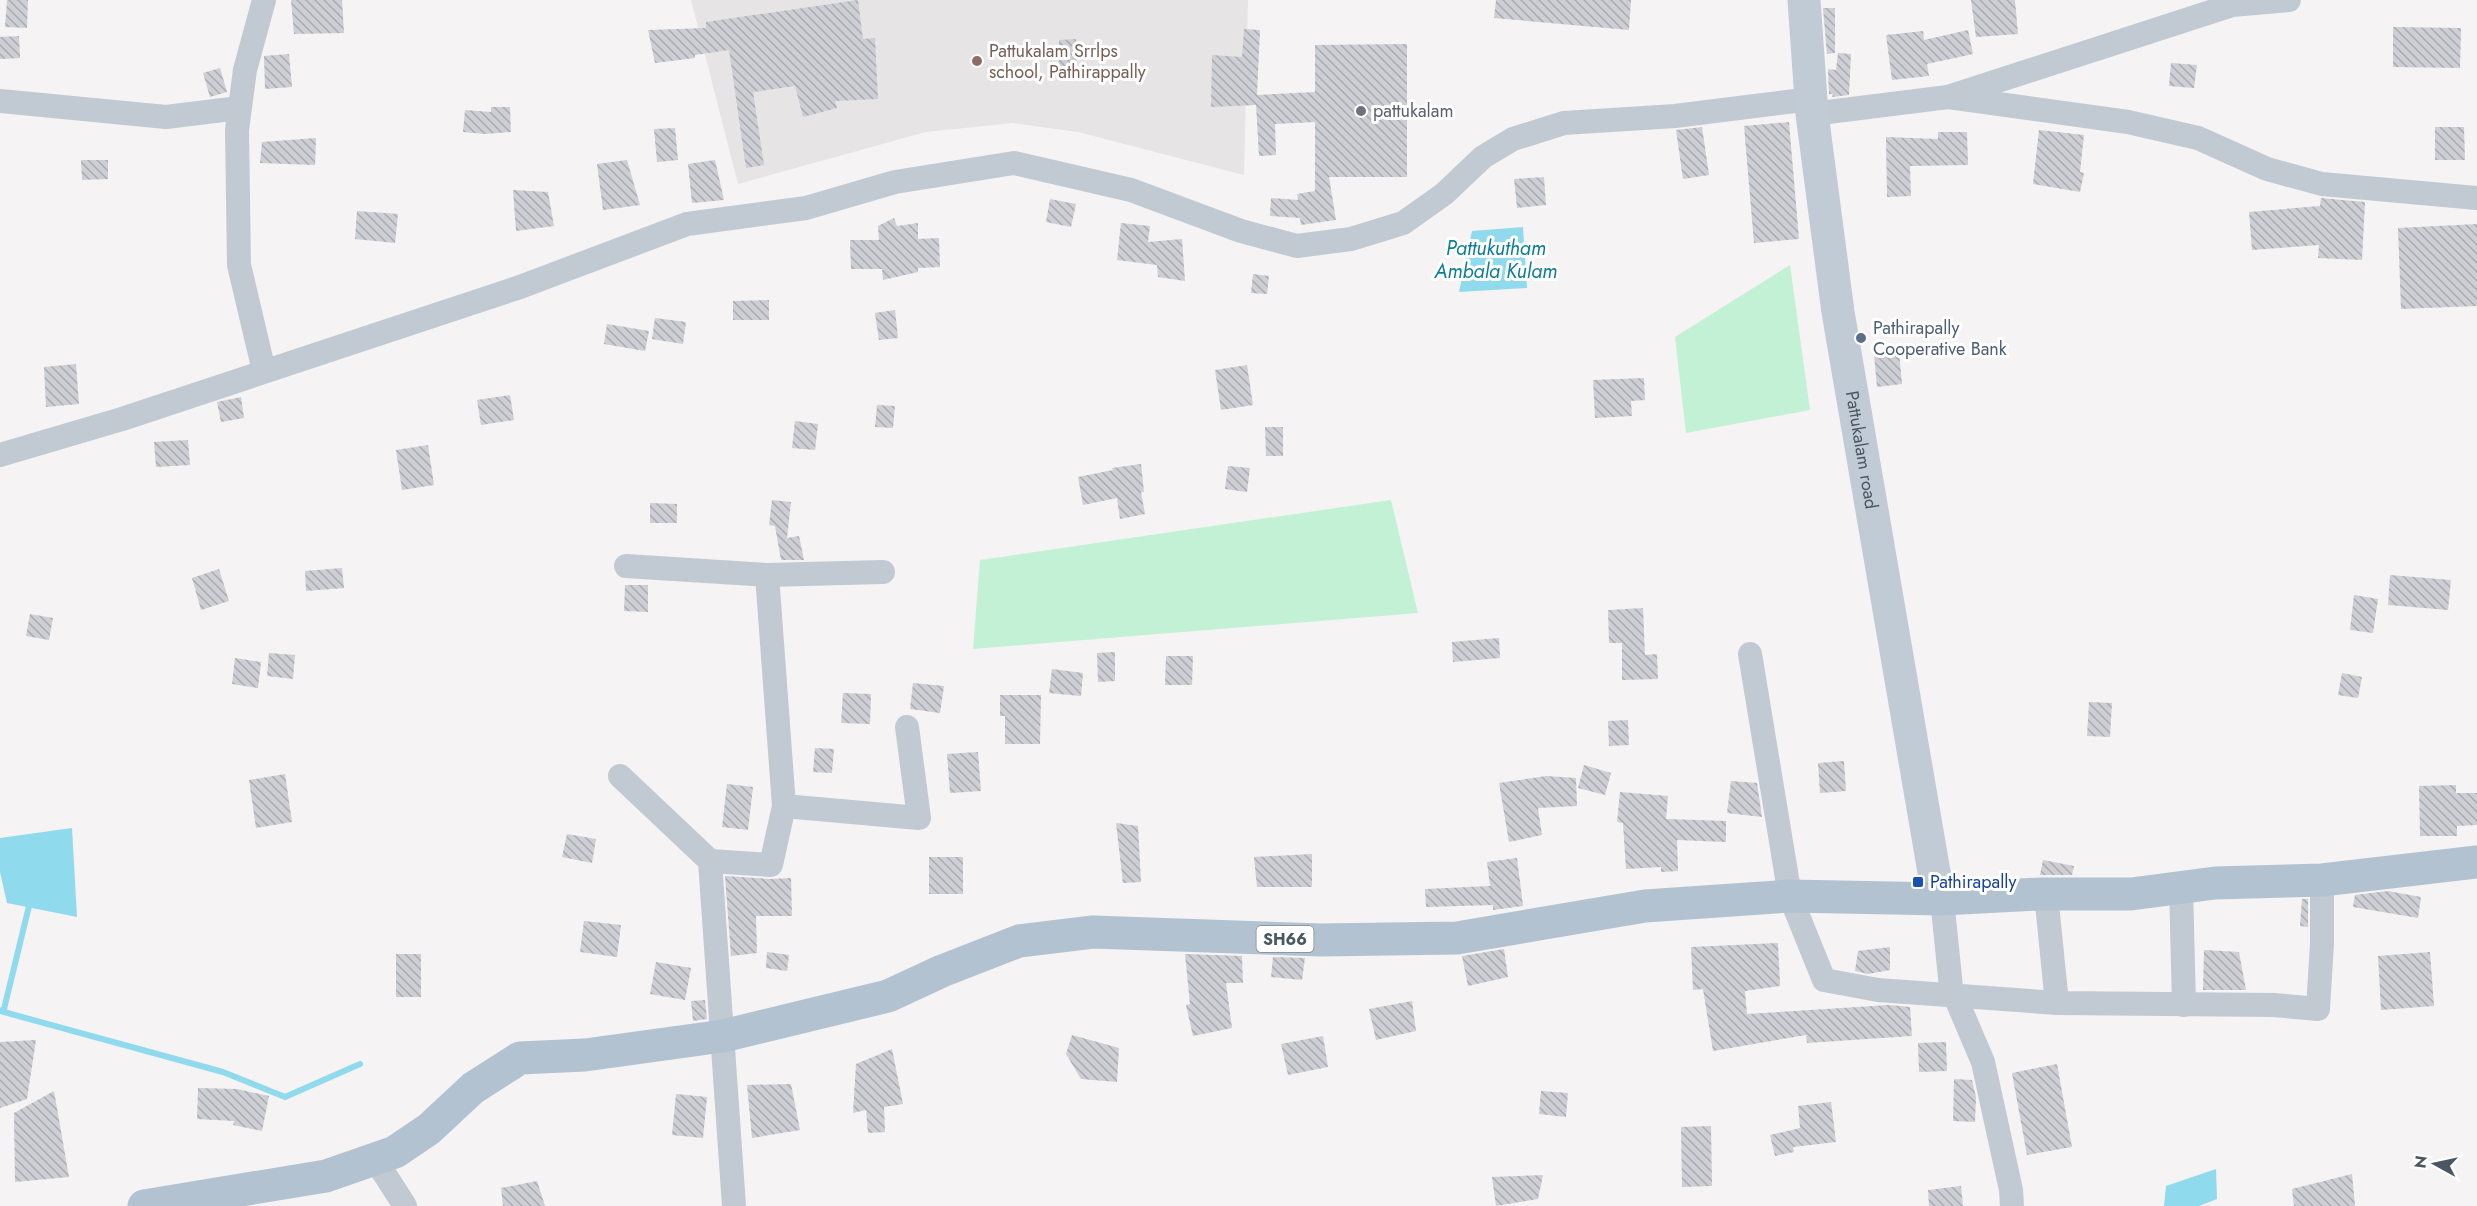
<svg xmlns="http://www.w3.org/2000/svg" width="2477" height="1206" font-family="Jost,sans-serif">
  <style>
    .education { fill: #e6e4e5 }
    .green { fill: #c3f1d5 }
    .water { fill: #90daee }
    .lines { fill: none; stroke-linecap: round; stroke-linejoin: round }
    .stream { stroke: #90daee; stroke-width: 6 }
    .building { fill: url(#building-back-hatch) }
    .minor { stroke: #c1cad2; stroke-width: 24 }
    .secondary { stroke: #c1cbd6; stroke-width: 33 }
    .primary { stroke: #b3c2d1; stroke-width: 33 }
    .education-dot { fill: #8d6e63; stroke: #fff; stroke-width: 2 }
    .worship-dot { fill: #6b7280; stroke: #fff; stroke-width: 2 }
    .service-dot { fill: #5c6f8a; stroke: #fff; stroke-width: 2 }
    .transit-dot { fill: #1a4fb4; stroke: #fff; stroke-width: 2 }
    .labels { text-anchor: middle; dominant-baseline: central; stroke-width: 6; stroke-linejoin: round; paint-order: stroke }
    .shield { fill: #fff; stroke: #808990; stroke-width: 1.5 }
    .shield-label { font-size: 16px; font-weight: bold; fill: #4a5661 }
    .education-label { font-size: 18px; fill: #785e54; stroke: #fff; text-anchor: start }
    .worship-label { font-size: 18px; fill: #5b616d; stroke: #fff; text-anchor: start }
    .service-label { font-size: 18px; fill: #4e5e75; stroke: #fff; text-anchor: start }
    .street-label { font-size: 18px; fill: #4a5661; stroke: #fff }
    .transit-label { font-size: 18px; fill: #164399; stroke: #fff; text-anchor: start }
    .water-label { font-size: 20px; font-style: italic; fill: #0c7c9b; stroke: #fff }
  </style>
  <defs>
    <pattern id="building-back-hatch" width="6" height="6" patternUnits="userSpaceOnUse" patternTransform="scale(1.5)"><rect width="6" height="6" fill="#cdcfd5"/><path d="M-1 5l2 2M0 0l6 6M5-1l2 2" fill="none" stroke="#a8abb0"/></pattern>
  </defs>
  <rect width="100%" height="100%" fill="#f5f3f3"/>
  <!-- education -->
  <path class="education" d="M691,0H1248L1244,175L1078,132L1012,123L926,132L738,184Z"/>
  <!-- green -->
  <g class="green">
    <path d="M1790,265L1810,410L1686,433L1675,337Z"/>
    <path d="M1391,500L1418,613L973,649L980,560Z"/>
  </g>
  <!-- water -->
  <g class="water">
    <path d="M1523,227L1527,288L1459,292L1472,231Z"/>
    <path d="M72,828L77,917L7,903L0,872V838Z"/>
    <path d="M2216,1169L2217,1199L2199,1206H2164L2166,1186Z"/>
  </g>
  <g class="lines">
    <!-- stream -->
    <path class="stream" d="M30,902L4,1009L0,1011L223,1072L285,1097L360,1064"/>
  </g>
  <!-- building -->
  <g class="building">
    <path d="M7,0H28L27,28L5,27Z"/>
    <path d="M291,0H342L344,33L294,34Z"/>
    <path d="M858,0L863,39L875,38L878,99L835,101L837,108L803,117L795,86L753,92L764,165L746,168L729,50L695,55V58L655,63L648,30L706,28V22Z"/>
    <path d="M1496,0H1631L1629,30L1494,18Z"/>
    <path d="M1971,0H2015L2018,34L1976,37Z"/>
    <path d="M1823,8H1835V53L1827,54Z"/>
    <path d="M2393,27L2461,28L2460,68L2393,67Z"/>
    <path d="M1244,29L1260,30L1257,95L1315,92V45L1407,44V177H1329L1336,220L1301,225L1300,218L1270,216L1271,198L1298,200L1297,194L1315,191V122L1275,124L1276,155L1259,156L1256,105L1211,107L1212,55L1242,57Z"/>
    <path d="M1968,30L1973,54L1927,64L1929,76L1892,80L1886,35L1923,31L1924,40Z"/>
    <path d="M19,36L20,58L0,59V37Z"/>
    <path d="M1076,39L1077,68L1059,69V40Z"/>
    <path d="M1838,53L1851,54L1849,95L1832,97L1833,94H1829L1828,69L1836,70Z"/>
    <path d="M289,54L292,87L265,89L264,56Z"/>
    <path d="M2171,63L2197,65L2194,88L2169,86Z"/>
    <path d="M220,68L227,92L210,97L203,73Z"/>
    <path d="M491,107H510L511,132L485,134L463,132L465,110L491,112Z"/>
    <path d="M1789,122L1799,239L1754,243L1744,126Z"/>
    <path d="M1702,127L1709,175L1683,179L1676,130Z"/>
    <path d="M2435,127H2464L2465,160H2435Z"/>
    <path d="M675,128L678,160L657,162L654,129Z"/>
    <path d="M2039,130L2084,135L2080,172L2084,173L2080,192L2033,184Z"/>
    <path d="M1938,132H1967L1968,165L1910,166L1911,196L1887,197L1886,137L1938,139Z"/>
    <path d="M316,138L315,165L260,163L262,142Z"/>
    <path d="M81,160H108V179L82,180Z"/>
    <path d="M627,160L640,205L603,210L597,164Z"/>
    <path d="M715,160L724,200L692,203L688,164Z"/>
    <path d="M1544,177L1546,205L1517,208L1514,179Z"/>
    <path d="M513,190L548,192L554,226L516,231Z"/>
    <path d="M2321,198L2365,202L2362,260L2318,258L2319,245L2252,250L2249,212L2320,206Z"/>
    <path d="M1050,199L1076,204L1071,227L1046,222Z"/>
    <path d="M357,211L398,214L395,243L355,239Z"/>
    <path d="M894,218L897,226L918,223V239L939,238L940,267L918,268V272L883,280L882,269H851L850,240H879L878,226Z"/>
    <path d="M1121,223L1150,226L1148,242L1182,239L1185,281L1158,277L1157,265L1117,260Z"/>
    <path d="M2477,224V306L2401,309L2398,228Z"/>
    <path d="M1253,274L1269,276L1267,294L1251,293Z"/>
    <path d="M769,300V320H733V301Z"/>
    <path d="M895,310L898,338L879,340L875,313Z"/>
    <path d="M655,318L686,322L683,344L652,339Z"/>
    <path d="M607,324L649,331L645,351L604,344Z"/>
    <path d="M1899,352L1902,384L1877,387L1874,355Z"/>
    <path d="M76,364L79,404L46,407L44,367Z"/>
    <path d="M1247,365L1253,405L1221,410L1215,370Z"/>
    <path d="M1644,378L1645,400L1631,401L1632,416L1595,418L1593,380Z"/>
    <path d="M510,395L514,420L481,425L477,400Z"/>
    <path d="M241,397L244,418L221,422L217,402Z"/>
    <path d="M877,405L895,406L893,428L875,427Z"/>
    <path d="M795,421L818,424L815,450L792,448Z"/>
    <path d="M1265,427H1283V456H1266Z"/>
    <path d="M188,440L190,465L156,467L154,442Z"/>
    <path d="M428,445L434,485L402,490L396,450Z"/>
    <path d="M1141,464L1144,492H1141L1145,514L1120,519L1117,498L1083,505L1078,477L1113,470L1112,468Z"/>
    <path d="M1228,466L1250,468L1247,492L1225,489Z"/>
    <path d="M772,500L791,502L787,538L799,536L804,560H781L775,526L769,525Z"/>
    <path d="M650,503L677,504V523H650Z"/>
    <path d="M342,568L344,588L306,591L305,571Z"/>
    <path d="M219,569L229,601L201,610L192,578Z"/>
    <path d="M2390,575L2451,580L2448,610L2388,605Z"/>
    <path d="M625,585H648V612L624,611Z"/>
    <path d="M2354,595L2378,599L2373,633L2350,630Z"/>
    <path d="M1643,608L1645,655L1657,654L1658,679L1622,680V643H1609L1608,610Z"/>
    <path d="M30,614L53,618L49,640L26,636Z"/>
    <path d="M1499,638L1500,658L1453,662L1452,642Z"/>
    <path d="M1115,652V681L1098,682L1097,653Z"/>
    <path d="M269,653L295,655L293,679L267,676Z"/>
    <path d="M1166,656H1193L1192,685H1165Z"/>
    <path d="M235,658L261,662L258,688L232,684Z"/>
    <path d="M1052,669L1083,673L1081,696L1049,693Z"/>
    <path d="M2342,673L2362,677L2358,698L2338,695Z"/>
    <path d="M913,683L944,686L940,713L910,709Z"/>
    <path d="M843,693L871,694L870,724L841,723Z"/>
    <path d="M1000,695H1041L1040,744H1005V716H1000Z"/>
    <path d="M2089,702L2112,703L2110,737L2087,736Z"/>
    <path d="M1628,720L1629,745L1609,746L1608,721Z"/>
    <path d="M815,748L834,749L832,773L813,772Z"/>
    <path d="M978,752L981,791L950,793L947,754Z"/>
    <path d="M1844,761L1846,791L1820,793L1818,763Z"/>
    <path d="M1584,765L1611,773L1605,795L1578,788Z"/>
    <path d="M285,774L292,822L256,828L249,780Z"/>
    <path d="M1546,776L1576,778L1577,806L1538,808L1542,835L1509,842L1499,783Z"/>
    <path d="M1731,781L1757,783L1762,817L1727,813Z"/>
    <path d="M727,784L753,787L748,830L722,827Z"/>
    <path d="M2456,785V793H2477V825L2457,826V836H2420L2419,786Z"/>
    <path d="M1620,792L1668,796L1666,819L1726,821V842L1677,840L1678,871L1661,872V867L1626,869L1623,823L1617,822Z"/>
    <path d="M1116,823L1138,826L1141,882L1123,883Z"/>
    <path d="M567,834L596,839L592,863L562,857Z"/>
    <path d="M1312,854V887H1257L1254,857Z"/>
    <rect x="929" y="857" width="34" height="37"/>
    <path d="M1517,858L1523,906L1493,910V905L1426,907L1425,889L1490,886L1487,862Z"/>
    <path d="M2043,860L2074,866L2072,875H2040Z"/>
    <path d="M725,876L770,879L791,878L792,916H756L757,953L731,956Z"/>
    <path d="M2388,891L2421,897L2418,918L2353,907L2355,895Z"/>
    <path d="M2302,899H2308V927L2300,926Z"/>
    <path d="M584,921L621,925L617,957L580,952Z"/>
    <path d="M1778,943L1780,986L1745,991L1747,1014L1889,1005L1910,1007L1912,1036L1807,1043L1806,1035L1713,1051L1703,989L1693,990L1691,947Z"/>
    <path d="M1890,947V970L1868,974L1855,971L1858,951Z"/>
    <path d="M1504,949L1508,977L1468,986L1462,956Z"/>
    <path d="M2204,950L2239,952L2246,990H2203Z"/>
    <path d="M767,952L789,955L787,971L766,968Z"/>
    <path d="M2430,952L2434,1006L2381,1010L2378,956Z"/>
    <rect x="396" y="954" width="25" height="43"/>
    <path d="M1185,954L1242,956L1243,983H1226L1232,1028L1193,1036L1186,1005L1190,1004Z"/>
    <path d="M1273,957L1305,958L1302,980L1271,977Z"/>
    <path d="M656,962L691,968L685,1000L650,994Z"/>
    <path d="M705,1000L707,1019L693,1021L691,1001Z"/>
    <path d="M1412,1001L1416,1031L1376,1040L1369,1009Z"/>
    <path d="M1072,1035L1119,1048L1117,1082L1081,1079L1066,1054Z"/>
    <path d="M1323,1036L1328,1067L1288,1075L1281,1044Z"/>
    <path d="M36,1040L27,1099L0,1108V1042Z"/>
    <path d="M1946,1042L1947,1071L1919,1072L1918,1043Z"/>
    <path d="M892,1049L903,1104L884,1107L885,1132L868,1133L866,1110L853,1113L856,1064Z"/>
    <path d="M2057,1064L2072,1147L2027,1155L2012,1073Z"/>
    <path d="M1954,1079L1972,1080L1976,1097L1975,1122L1953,1121Z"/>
    <path d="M791,1084L800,1130L752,1138L747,1085Z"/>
    <path d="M198,1088L237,1089L269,1096L262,1131L233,1125L234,1121L197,1119Z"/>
    <path d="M54,1091L69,1177L15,1182L14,1113Z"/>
    <path d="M1541,1091L1568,1093L1566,1117L1539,1114Z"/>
    <path d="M676,1094L707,1097L703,1138L672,1135Z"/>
    <path d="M1831,1102L1836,1142L1793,1147L1794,1152L1775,1156L1770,1135L1800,1128L1798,1106Z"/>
    <path d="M1711,1126L1712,1186L1682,1187L1681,1127Z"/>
    <path d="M2352,1174L2355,1206H2294L2292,1189Z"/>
    <path d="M1543,1175L1538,1199L1496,1206L1492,1177Z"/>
    <path d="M537,1181L545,1206H503L501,1188Z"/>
    <path d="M1961,1186L1963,1206H1929L1928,1190Z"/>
  </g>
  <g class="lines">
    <!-- minor -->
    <g class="minor">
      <path d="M264,0L245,70L237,130L239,265L264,371"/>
      <path d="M1948,97L2128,122L2198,138L2267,169L2322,184L2477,198"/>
      <path d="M0,101L166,117L239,108"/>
      <path d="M1812,114L1948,97L2232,5L2289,0"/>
      <path d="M0,455L122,419L520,287L687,224L806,208L895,182L1014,163L1131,190L1241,231L1297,246L1351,239L1403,223L1444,194L1483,157L1513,139L1564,123L1675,116L1811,99"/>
      <path d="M626,566L767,575L784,806L771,865L710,861L734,1206"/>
      <path d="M767,575L883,572"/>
      <path d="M1750,654L1790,896L1824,980L1878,990L2057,1003L2274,1005L2318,1009L2322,943V880"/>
      <path d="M620,776L710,861"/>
      <path d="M784,806L919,818L907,727"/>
      <path d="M2181,887L2184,1005"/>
      <path d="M2046,894L2057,1003"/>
      <path d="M1942,899L1951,987L1983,1062L2011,1190L2012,1206"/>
      <path d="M375,1159L405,1206"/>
    </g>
    <!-- secondary -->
    <path class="secondary" id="s1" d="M1804,0L1812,114L1838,312L1934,872L1942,899"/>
    <!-- primary -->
    <path class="primary" d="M144,1206L326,1176L395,1152L429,1129L473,1088L520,1058L585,1055L723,1036L888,996L942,971L1019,941L1093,932L1320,940L1457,938L1645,906L1790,896L1942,899L2041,894H2131L2215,883L2322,880L2477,862"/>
  </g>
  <!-- markers -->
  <circle class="education-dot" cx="977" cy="61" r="6"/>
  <circle class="worship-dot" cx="1361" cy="111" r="6"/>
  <circle class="service-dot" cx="1861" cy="338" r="6"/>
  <rect class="transit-dot" x="1912" y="876" width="12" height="12" rx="3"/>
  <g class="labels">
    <!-- shield labels -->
    <rect class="shield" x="1256.5" y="926" width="57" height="26" rx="4.5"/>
    <g class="shield-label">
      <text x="1285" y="939">SH66</text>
    </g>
    <!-- education labels -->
    <g class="education-label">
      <text x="989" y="51">Pattukalam Srrlps<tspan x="989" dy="21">school, Pathirappally</tspan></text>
    </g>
    <!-- worship labels -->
    <g class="worship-label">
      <text x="1373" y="111">pattukalam</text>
    </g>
    <!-- service labels -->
    <g class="service-label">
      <text x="1873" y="328">Pathirapally<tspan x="1873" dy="21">Cooperative Bank</tspan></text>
    </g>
    <!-- street labels -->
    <g class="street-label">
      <text stroke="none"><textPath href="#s1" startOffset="454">Pattukalam road</textPath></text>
    </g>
    <!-- transit labels -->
    <g class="transit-label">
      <text x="1930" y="882">Pathirapally</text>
    </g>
    <!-- water labels -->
    <g class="water-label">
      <text x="1496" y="248">Pattukutham<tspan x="1496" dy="23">Ambala Kulam</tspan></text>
    </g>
  </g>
  <!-- north arrow -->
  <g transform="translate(2435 1164) rotate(278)" stroke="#ffffff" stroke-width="4.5" paint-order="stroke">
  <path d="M0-4.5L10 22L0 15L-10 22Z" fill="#4a5661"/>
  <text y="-9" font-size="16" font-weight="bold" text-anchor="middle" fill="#4a5661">N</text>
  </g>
</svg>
